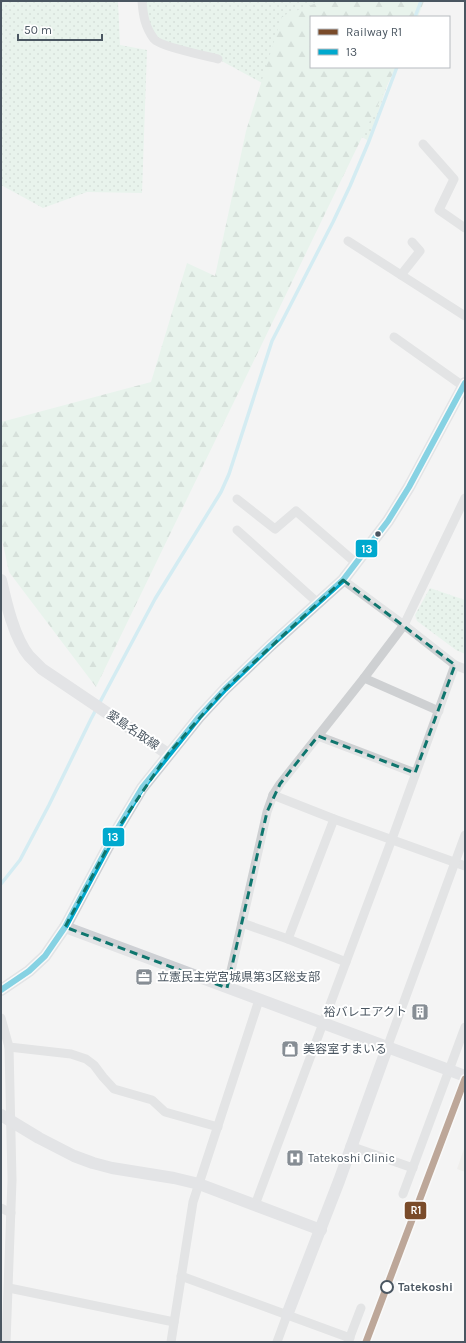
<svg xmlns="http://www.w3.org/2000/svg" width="466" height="1343" font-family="Karla,'Noto Sans JP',sans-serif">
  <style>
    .commercial { fill: #e8e7e3 }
    .green { fill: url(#green-dots) }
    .forest { fill: url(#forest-firs) }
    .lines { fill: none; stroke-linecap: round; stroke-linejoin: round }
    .stream { stroke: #aee2f0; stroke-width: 3.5 }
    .street { stroke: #ced0d2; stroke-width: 9 }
    .secondary { stroke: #ced0d4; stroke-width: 12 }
    .bus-1-casing { stroke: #fff; stroke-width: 9 }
    .bus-1 { stroke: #00a9ce; stroke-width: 6 }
    .rail-1-casing { stroke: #fff; stroke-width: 10 }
    .rail-1 { stroke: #7a4b2a; stroke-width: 7 }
    .marked { fill: none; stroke: #0f766e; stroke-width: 3; stroke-dasharray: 8 5; stroke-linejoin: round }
    .bus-dot { fill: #4a5661; stroke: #fff; stroke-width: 1.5 }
    .stop-dot { fill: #fff; stroke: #4a5661; stroke-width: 2 }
    .labels { text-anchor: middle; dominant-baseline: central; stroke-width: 4; stroke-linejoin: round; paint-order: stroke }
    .street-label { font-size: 12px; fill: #4a5661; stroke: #fff }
    .poi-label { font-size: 12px; fill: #4a5661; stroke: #fff; text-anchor: start }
    .stop-label { font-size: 12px; font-weight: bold; fill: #4a5661; stroke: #fff; text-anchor: start }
    .line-badge { stroke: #fff; stroke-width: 1.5 }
    .badge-label { font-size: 11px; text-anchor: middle; font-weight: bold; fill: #fff }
  </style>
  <defs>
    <pattern id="green-dots" width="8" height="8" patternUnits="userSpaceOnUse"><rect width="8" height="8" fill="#d9f2e3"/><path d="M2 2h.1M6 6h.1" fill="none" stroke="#b2c7bb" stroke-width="1.8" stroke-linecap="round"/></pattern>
    <pattern id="forest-firs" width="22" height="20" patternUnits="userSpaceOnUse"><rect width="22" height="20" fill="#d9f2e3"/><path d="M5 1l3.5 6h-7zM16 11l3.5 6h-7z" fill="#b2c7bb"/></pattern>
  </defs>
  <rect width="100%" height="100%" fill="#f4f4f4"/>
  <!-- commercial -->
  <path class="commercial" d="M465,1146V1172L457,1169Z"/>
  <!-- green -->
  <g class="green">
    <path d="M1,1H118L120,45L147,50L142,193L87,192L43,208L1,185Z"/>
    <path d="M143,1H415L311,17V67H393L369,141L218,59L154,40Z"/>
    <path d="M430,588L465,600V654L456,650L417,621L415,615Z"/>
  </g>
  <!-- forest -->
  <path class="forest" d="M322,1H424L418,17H311V67H396L96,687L9,572L1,535V422L151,382L187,263L215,276L246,131L282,16Z"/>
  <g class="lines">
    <!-- stream -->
    <g class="stream">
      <path d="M415,17L421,1"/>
      <path d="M1,884L20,860L49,805L91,719L155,599L221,492L229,474L272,341L333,222L350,186L369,141L397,67"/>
    </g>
    <!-- street -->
    <g class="street">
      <path d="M142,1C143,15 145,27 154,39C159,46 206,56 218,59"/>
      <path d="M423,144L454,179L439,210L465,228"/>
      <path d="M348,241L465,316"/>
      <path d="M401,275L420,251L412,242"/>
      <path d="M394,337L463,386"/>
      <path d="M237,499L275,529L296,511L356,563"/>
      <path d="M237,530L318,603"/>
      <path d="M343,580L404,625L455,665L465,669"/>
      <path d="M364,678L439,711"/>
      <path d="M318,736L415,773"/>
      <path d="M273,795L334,819L465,866"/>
      <path d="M242,923L288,939L346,962"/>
      <path d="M288,939L334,819"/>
      <path d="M227,988L242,923L267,812L273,795L280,784L364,678L404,625L465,498"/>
      <path d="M1,1018L9,1047L12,1180L6,1342"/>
      <path d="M9,1047L71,1054L86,1059L94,1065L103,1077L114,1089L152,1100L165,1112L218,1127"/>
      <path d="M387,1048L465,835"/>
      <path d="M350,1146L413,1168"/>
      <path d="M403,1194L465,1027"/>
      <path d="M255,1205L392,839L455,665"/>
      <path d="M1,1208L11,1213"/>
      <path d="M181,1276L350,1338"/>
      <path d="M9,1288L174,1322"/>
      <path d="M171,1342L193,1202L259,1000"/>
      <path d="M277,1342L287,1315"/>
      <path d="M348,1342L361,1308"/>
    </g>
    <!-- secondary -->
    <g class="secondary">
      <path d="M1,580C6,602 14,638 29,656C33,660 38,665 42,669L168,754"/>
      <path d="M65,927L465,1076"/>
      <path d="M1,990L29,971L45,956L65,927L118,828L142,788L199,717L225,689L271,645L343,580L388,521L409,487L465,383"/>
      <path d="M1,1115L39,1138L74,1156L93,1163L112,1168L174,1178L199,1184L321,1230"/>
      <path d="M287,1315L339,1181L387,1048"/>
    </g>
    <!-- bus-1 casing -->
    <g class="bus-1-casing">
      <path id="bus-1" d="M1,990L29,971L45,956L65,927L118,828L142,788L199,717L225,689L271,645L343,580L388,521L409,487L465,383"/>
    </g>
    <!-- bus-1 -->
    <use href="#bus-1" class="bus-1"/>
    <!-- rail-1 casing -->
    <g class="rail-1-casing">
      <path id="rail-1" d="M366,1342L465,1079"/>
    </g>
    <!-- rail-1 -->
    <use href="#rail-1" class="rail-1"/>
  </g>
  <!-- marked area -->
  <path d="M0 0H466V1343H0ZM343,580L455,665L415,773L318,736L280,784L267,812L227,988L65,927L118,828L168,754L225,689Z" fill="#f4f4f4" fill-opacity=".55" fill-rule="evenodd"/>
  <path class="marked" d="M343,580L455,665L415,773L318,736L280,784L267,812L227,988L65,927L118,828L168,754L225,689Z"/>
  <!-- icons -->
  <defs>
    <g id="office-square" transform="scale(0.9)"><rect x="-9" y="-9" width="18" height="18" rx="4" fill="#868d94" stroke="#fff"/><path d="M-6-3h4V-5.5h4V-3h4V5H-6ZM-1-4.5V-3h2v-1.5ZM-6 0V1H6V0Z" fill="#fff"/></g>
    <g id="building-square" transform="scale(0.9)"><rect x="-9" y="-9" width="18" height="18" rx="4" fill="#868d94" stroke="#fff"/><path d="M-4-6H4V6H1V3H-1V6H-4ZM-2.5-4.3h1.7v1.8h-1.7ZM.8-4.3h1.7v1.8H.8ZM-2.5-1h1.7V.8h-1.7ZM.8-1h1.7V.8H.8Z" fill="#fff"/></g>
    <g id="shop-square" transform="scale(0.9)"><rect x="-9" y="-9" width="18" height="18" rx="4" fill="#868d94" stroke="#fff"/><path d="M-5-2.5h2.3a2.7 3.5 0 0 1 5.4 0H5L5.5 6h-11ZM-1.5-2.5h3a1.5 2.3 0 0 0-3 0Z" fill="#fff"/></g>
    <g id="hospital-square" transform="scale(0.9)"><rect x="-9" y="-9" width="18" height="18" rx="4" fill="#868d94" stroke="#fff"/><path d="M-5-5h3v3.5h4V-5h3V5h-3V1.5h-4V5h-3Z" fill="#fff"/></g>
  </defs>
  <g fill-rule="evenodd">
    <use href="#office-square" x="144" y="977"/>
    <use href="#building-square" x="420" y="1012"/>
    <use href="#shop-square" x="290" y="1049"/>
    <use href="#hospital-square" x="295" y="1158"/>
  </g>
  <!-- markers -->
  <circle class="bus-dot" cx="378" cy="534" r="3.5"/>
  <circle class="stop-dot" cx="387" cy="1287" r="6"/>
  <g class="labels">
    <!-- street labels -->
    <g class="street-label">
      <text transform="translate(133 730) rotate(34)">愛島名取線</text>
    </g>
    <!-- poi labels -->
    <g class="poi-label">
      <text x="157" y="977">立憲民主党宮城県第3区総支部</text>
      <text x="407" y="1012" text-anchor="end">裕バレエアクト</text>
      <text x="303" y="1049">美容室すまいる</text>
      <text x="308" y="1158">Tatekoshi Clinic</text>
    </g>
    <!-- stop labels -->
    <g class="stop-label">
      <text x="398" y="1287">Tatekoshi</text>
    </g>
  </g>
  <g class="line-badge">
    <rect x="355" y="539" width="23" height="19" rx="4" fill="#00a9ce"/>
    <rect x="102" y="827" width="23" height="20" rx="4" fill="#00a9ce"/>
    <rect x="404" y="1201" width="23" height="19" rx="4" fill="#7a4b2a"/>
  </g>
  <g class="badge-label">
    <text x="367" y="553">13</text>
    <text x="113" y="841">13</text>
    <text x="416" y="1214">R1</text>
  </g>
  <!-- border -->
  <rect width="466" height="1343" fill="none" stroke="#4a5661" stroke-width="4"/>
  <!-- legend -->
  <rect x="310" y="16" width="140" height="52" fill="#ffffff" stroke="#b7bbc0"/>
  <rect x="318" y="29" width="20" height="6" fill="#7a4b2a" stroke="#b7bbc0"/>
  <text x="346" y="36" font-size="12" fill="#4a5661">Railway R1</text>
  <rect x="318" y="49" width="20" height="6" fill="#00a9ce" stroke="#b7bbc0"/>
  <text x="346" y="56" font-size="12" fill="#4a5661">13</text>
  <!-- scale -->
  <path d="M18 34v6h84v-6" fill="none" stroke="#4a5661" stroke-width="2"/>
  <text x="24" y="34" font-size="12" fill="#4a5661" stroke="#ffffff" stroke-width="3" paint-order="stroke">50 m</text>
</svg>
